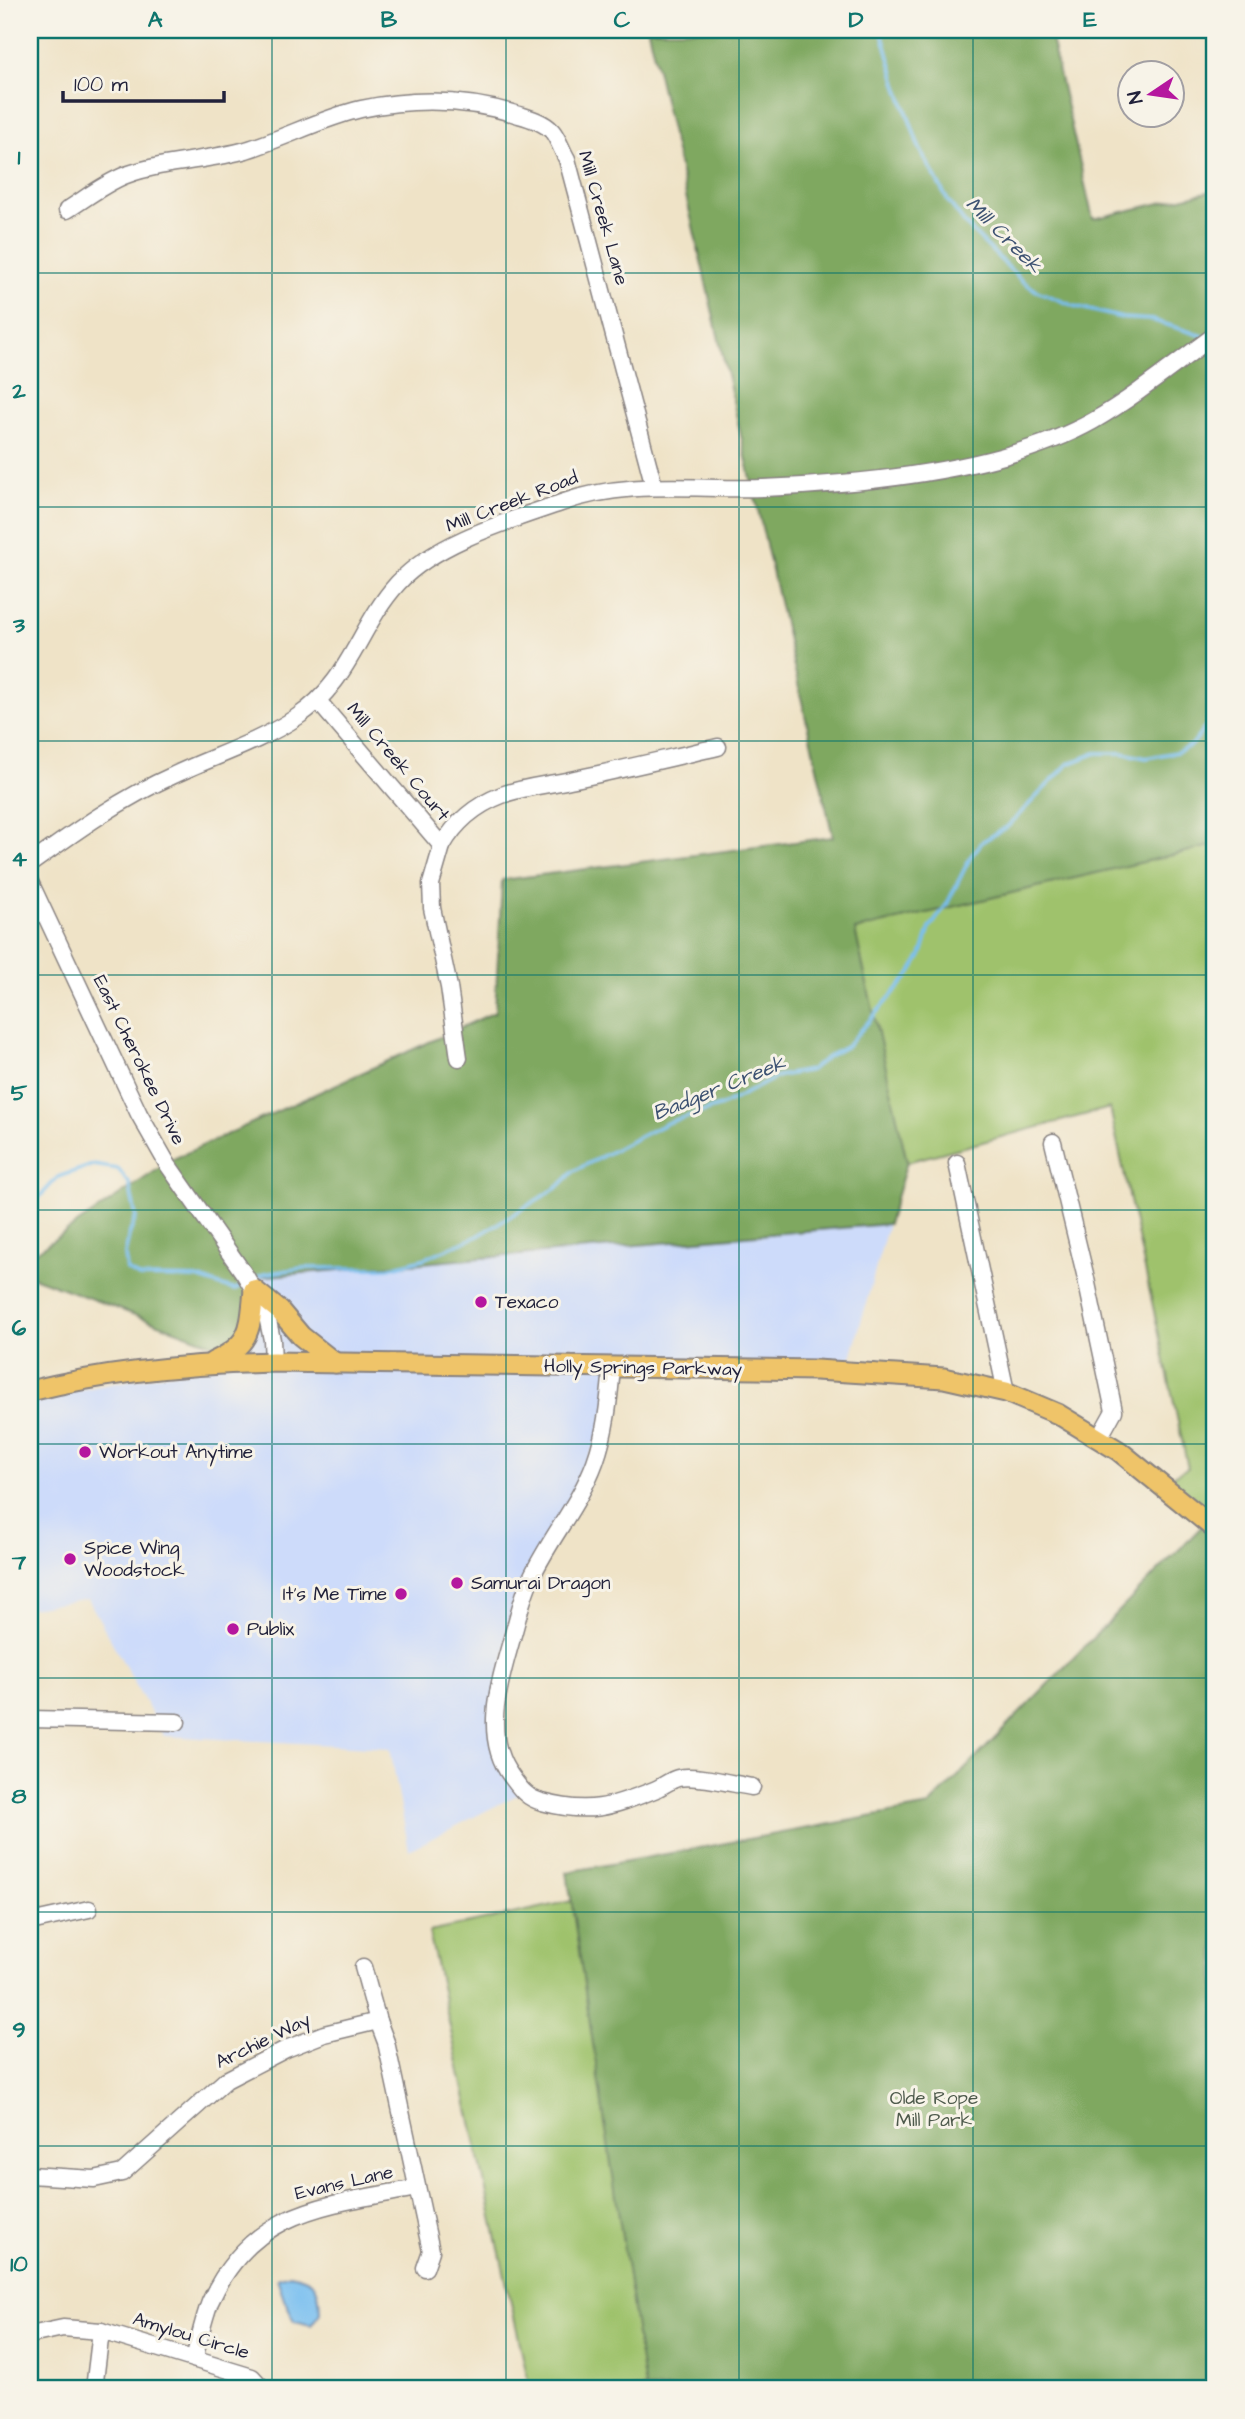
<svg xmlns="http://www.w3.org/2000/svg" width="1245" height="2419" font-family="'Architects Daughter',sans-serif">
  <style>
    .built { fill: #cddbfa }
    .green { fill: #9fc26c; stroke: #607254; stroke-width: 2 }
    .forest { fill: #7fa860; stroke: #50654e; stroke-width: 2 }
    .water { fill: #79bff0; stroke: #4e7096; stroke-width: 2 }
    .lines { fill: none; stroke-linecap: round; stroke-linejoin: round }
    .stream { stroke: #79bff0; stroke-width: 3.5 }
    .minor-casing { stroke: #888281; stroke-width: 19 }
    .major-casing { stroke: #888281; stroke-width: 23 }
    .minor { stroke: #fff; stroke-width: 16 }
    .major { stroke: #efc469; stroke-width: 19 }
    .grid { fill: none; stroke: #0f766e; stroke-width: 2; stroke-opacity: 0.55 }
    .poi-dot { fill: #b5179e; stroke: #f7f3e8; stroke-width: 2.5 }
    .labels { text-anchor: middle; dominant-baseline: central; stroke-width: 6; stroke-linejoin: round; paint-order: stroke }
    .street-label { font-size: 19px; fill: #22223b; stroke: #f7f3e8 }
    .poi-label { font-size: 19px; fill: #22223b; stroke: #f7f3e8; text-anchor: start }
    .park-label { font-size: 19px; fill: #4e5a4c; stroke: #f7f3e8 }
    .water-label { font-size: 21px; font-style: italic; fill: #3c5171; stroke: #f7f3e8 }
    .neatline { fill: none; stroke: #0f766e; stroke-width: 2.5 }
    .grid-label { font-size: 23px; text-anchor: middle; font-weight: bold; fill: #0f766e }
  </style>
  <rect width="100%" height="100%" fill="#f7f3e8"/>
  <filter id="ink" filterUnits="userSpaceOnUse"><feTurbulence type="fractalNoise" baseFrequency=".0143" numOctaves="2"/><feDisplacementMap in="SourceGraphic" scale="14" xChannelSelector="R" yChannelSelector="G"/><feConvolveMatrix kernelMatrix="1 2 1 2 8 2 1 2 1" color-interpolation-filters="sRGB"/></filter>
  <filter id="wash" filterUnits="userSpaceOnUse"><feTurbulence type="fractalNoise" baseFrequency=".00686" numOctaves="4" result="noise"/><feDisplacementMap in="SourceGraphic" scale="28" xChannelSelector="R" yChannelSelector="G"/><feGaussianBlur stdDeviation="1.57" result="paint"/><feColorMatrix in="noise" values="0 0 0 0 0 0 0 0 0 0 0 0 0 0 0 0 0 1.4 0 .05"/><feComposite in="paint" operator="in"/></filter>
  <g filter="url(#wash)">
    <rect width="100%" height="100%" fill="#efe3c7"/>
    <!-- built -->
    <path class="built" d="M888,1224L849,1365L618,1362L612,1406L508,1637L492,1731L519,1794L409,1850L390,1748L164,1736L88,1599L30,1608V1399L231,1362L255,1277Z"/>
    <!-- green -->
    <path class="green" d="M1215,845V2389H530L429,1932L958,1817L1206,1551L1197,1509L1164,1480L1188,1468L1110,1108L907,1162L854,930Z"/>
    <!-- forest -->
    <g class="forest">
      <path d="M648,30H1049L1093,219L1215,190V845L855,930L907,1162L888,1224L255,1277L234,1352L30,1276V1256L173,1159L495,1012L502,880L833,837Z"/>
      <path d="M1209,1519L1215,1525V2389H645L567,1872L929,1806Z"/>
    </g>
    <!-- water -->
    <path class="water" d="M289,2274C317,2279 319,2286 320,2313L311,2325L295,2321L284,2299L277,2278Z"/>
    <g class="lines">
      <!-- stream -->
      <g class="stream">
        <path d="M881,30L897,84L919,147L948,201L967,226L1022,281L1037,291L1074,306L1122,318L1152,320L1203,336"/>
        <path d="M30,1204L37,1200L58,1177L93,1165L118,1169L129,1183L136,1217L129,1235L125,1254L127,1270L139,1277L197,1278L235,1290L241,1286"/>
        <path d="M258,1277L264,1274L302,1268H388L423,1259L478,1236L558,1187L574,1171L637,1138L669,1122L721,1106L779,1076L811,1070L827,1057L847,1046L908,977L921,956L930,928L947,904L971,856L983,841L1007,827L1068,764L1096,753H1122L1146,758L1177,752L1192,745L1209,722L1215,701"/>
      </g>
    </g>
  </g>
  <g filter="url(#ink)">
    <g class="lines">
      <!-- minor casing -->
      <g class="minor-casing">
        <g id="minor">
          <path d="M67,210C86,198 105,183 126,175C165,161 207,161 246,150C285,138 322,118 361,109C413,98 468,99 519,115C530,118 544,122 552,131C558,138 562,151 567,159L654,486"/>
          <path d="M318,701L442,846L431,884L432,908L449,987L459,1058"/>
          <path d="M442,846C455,823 476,805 502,795C524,787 548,785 570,780C620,770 669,758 718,747"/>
          <path d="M30,864C76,831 122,798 174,775C214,756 260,742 297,717C351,681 358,627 398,583C436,542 509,521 561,503C628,479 693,490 763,488C864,484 1004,471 1093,421C1136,396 1175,364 1215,335"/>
          <path d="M30,882L139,1114L168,1165L245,1275L266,1311L272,1340L273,1362"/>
          <path d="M1053,1142L1085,1274L1114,1411L1099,1438"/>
          <path d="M957,1163L1006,1392"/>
          <path d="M612,1368C609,1400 606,1432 595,1462C580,1503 550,1538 531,1578C522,1597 518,1618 512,1638C500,1681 481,1736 511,1776C520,1788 526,1798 542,1802C589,1815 611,1807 654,1790C662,1787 670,1780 678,1778C696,1774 733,1784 752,1787"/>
          <path d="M30,1719L177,1722"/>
          <path d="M30,1922L89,1909"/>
          <path d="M363,1967L378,2021"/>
          <path d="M30,2175L94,2179L122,2173L226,2080L286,2049L324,2034L378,2021L386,2042L431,2251L425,2268"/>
          <path d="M30,2335L63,2328L101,2331L252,2377L263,2389"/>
          <path d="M194,2359C199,2341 203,2320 210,2302C252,2208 328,2205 417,2188"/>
          <path d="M94,2389L101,2331"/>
        </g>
      </g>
      <!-- major casing -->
      <g class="major-casing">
        <g id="major">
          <path d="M254,1290L280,1311L301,1336L335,1363"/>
          <path d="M213,1362C252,1344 250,1329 254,1290"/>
          <path d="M30,1391C110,1371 190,1364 273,1362L816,1370L944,1378L1006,1392L1058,1414L1119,1451L1215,1529"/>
        </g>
      </g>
      <!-- minor -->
      <use href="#minor" class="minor"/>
      <!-- major -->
      <use href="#major" class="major"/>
    </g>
  </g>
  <!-- grid -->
  <path class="grid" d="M272,30V2389M506,30V2389M739,30V2389M973,30V2389M30,273H1215M30,507H1215M30,741H1215M30,975H1215M30,1210H1215M30,1444H1215M30,1678H1215M30,1912H1215M30,2146H1215"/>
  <!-- markers -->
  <g class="poi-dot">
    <circle cx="481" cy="1302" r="7"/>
    <circle cx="85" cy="1452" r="7"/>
    <circle cx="70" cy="1559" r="7"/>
    <circle cx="457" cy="1583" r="7"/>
    <circle cx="401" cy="1594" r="7"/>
    <circle cx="233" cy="1629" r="7"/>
  </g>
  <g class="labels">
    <!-- street labels -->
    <g class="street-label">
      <text transform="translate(603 218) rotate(74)">Mill Creek Lane</text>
      <text transform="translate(512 502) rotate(-21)">Mill Creek Road</text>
      <text transform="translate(398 762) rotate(50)">Mill Creek Court</text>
      <text transform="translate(139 1060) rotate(64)">East Cherokee Drive</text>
      <text transform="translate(643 1368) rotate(1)">Holly Springs Parkway</text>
      <text transform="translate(263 2041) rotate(-26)">Archie Way</text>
      <text transform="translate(344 2183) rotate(-13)">Evans Lane</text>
      <text transform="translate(191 2336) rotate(17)">Amylou Circle</text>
    </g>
    <!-- poi labels -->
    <g class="poi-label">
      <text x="495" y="1302">Texaco</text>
      <text x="99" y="1452">Workout Anytime</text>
      <text x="84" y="1548">Spice Wing<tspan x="84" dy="22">Woodstock</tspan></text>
      <text x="471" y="1583">Samurai Dragon</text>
      <text x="387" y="1594" text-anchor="end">It's Me Time</text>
      <text x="247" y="1629">Publix</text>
    </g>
    <!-- park labels -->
    <g class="park-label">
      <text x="934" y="2098">Olde Rope<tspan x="934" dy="22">Mill Park</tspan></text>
    </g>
    <!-- water labels -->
    <g class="water-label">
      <text transform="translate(1004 235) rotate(45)">Mill Creek</text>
      <text transform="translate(719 1088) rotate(-22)">Badger Creek</text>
    </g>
  </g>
  <!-- margin -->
  <rect width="1245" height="2419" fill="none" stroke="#f7f3e8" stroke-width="77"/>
  <!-- north arrow -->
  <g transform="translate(1151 94) rotate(257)"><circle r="33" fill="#f7f3e8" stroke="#a29fa3" stroke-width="2"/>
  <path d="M0-5L12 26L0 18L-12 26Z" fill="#b5179e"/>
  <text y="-10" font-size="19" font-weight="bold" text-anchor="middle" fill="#22223b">N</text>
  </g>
  <!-- scale -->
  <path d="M63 91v10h161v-10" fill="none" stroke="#22223b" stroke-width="3.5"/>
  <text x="74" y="91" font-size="21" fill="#22223b" stroke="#f7f3e8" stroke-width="5" paint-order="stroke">100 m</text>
  <rect x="38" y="38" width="1168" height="2342" class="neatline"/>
  <g class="grid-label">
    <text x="155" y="27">A</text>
    <text x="389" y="27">B</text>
    <text x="622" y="27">C</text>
    <text x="856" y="27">D</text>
    <text x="1090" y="27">E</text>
    <text x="19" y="164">1</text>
    <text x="19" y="398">2</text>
    <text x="19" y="632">3</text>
    <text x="19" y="866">4</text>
    <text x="19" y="1100">5</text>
    <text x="19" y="1335">6</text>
    <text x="19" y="1569">7</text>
    <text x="19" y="1803">8</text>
    <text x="19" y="2037">9</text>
    <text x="19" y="2271">10</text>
  </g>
</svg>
